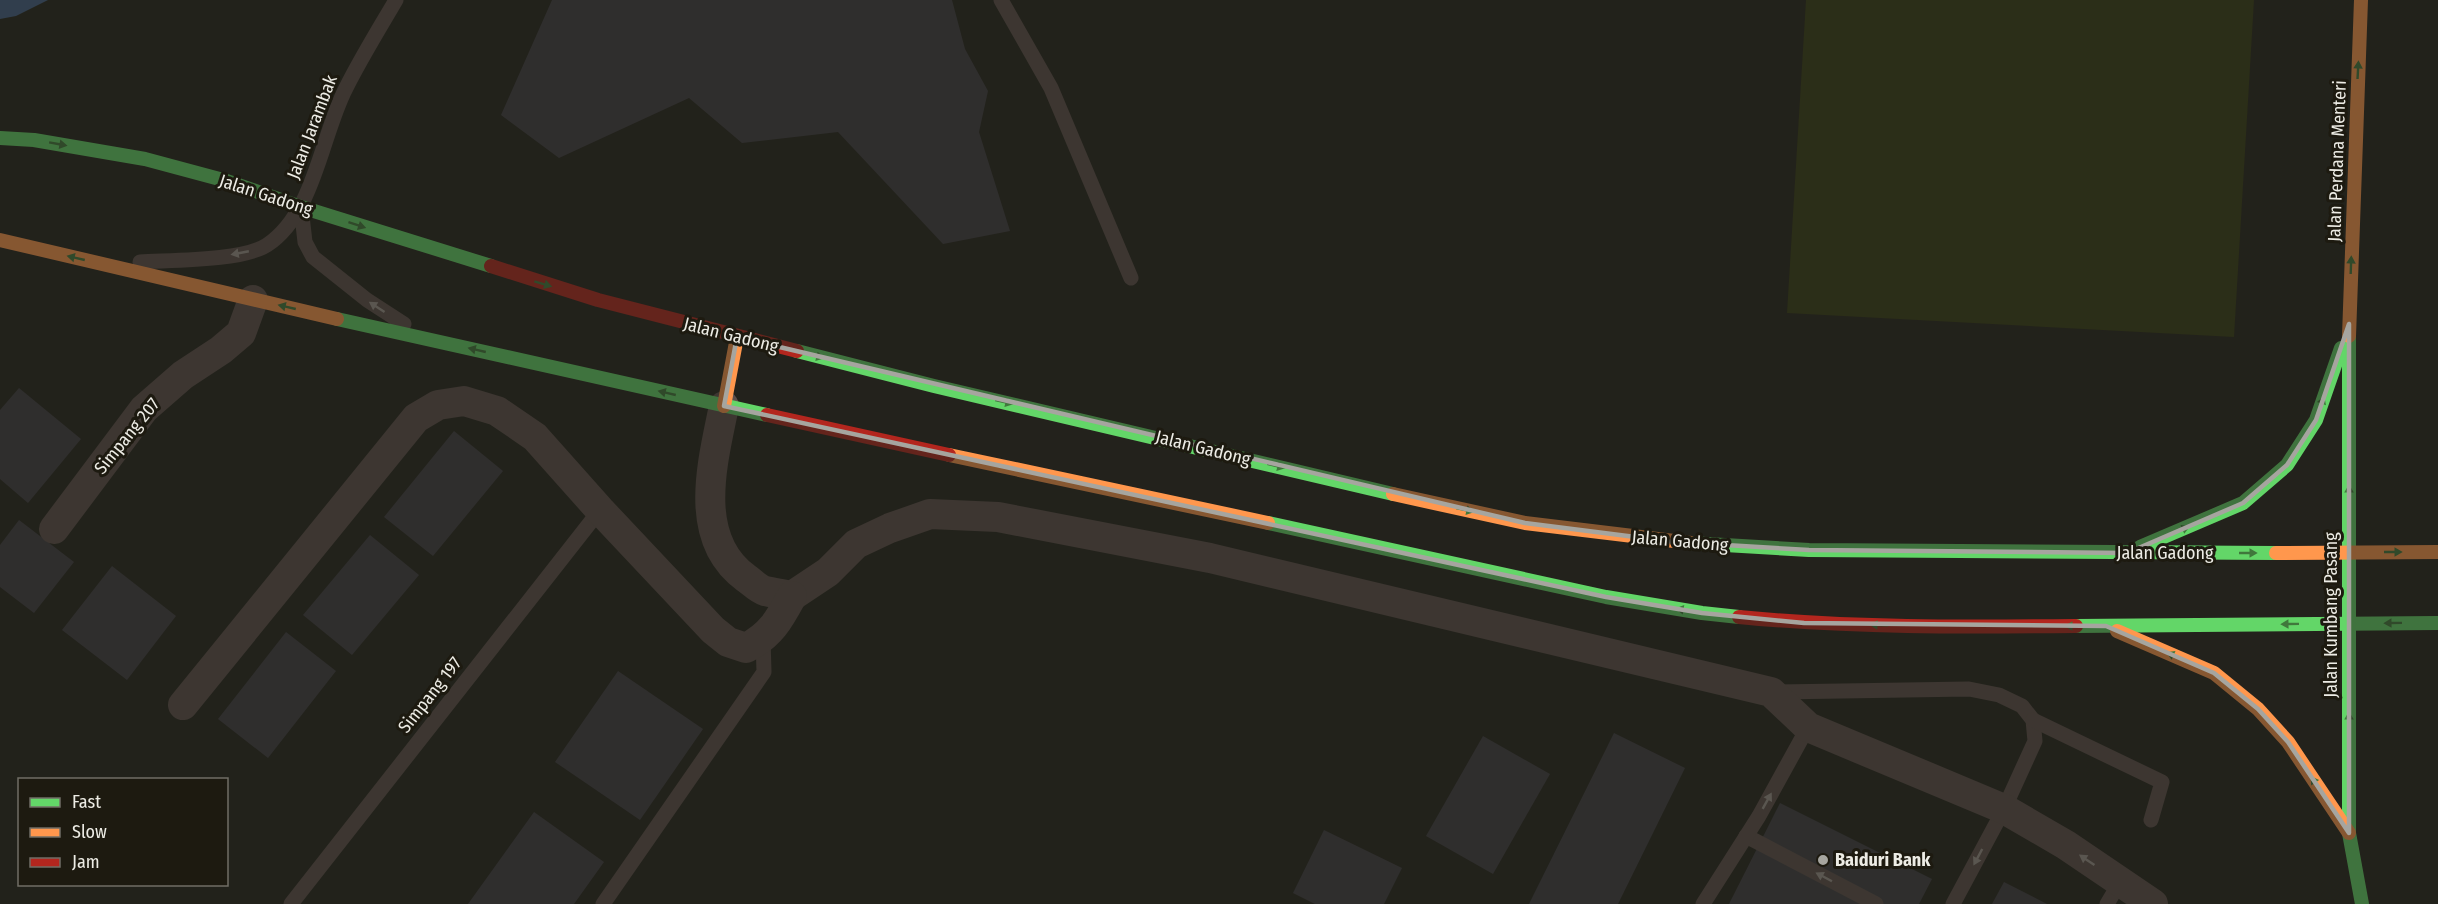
<svg xmlns="http://www.w3.org/2000/svg" width="2438" height="904" font-family="'Fira Sans Condensed',sans-serif">
  <style>
    .green { fill: #363c14 }
    .water { fill: #436189 }
    .building { fill: #3f3d44 }
    .lines { fill: none; stroke-linecap: round; stroke-linejoin: round }
    .lane { stroke: #5d4f4c; stroke-width: 15 }
    .street { stroke: #5d4f4c; stroke-width: 30 }
    .fast { stroke: #63d668; stroke-width: 14 }
    .slow { stroke: #ff974d; stroke-width: 14 }
    .jam { stroke: #b3261e; stroke-width: 14 }
    .oneway { fill: #40783c }
    .oneway2 { fill: #9e9691 }
    .marked { fill: none; stroke: #a6a59f; stroke-width: 4.5; stroke-linejoin: round }
    .poi-dot { fill: #a6a59f; stroke: #1d1a10; stroke-width: 2 }
    .labels { text-anchor: middle; dominant-baseline: central; stroke-width: 6; stroke-linejoin: round; paint-order: stroke }
    .street-label { font-size: 18px; fill: #edece5; stroke: #1d1a10 }
    .poi-label { font-size: 18px; font-weight: bold; fill: #edece5; stroke: #1d1a10; text-anchor: start }
  </style>
  <rect width="100%" height="100%" fill="#23221c"/>
  <!-- green -->
  <path class="green" d="M1806,0H2254L2234,337L1787,313Z"/>
  <!-- water -->
  <path class="water" d="M0,0H48L16,16L0,19Z"/>
  <!-- building -->
  <g class="building">
    <path d="M552,0H952L965,49L988,91L979,132L1010,231L943,244L838,132L742,143L689,98L559,158L501,115Z"/>
    <path d="M19,388L81,439L28,503L0,479V410Z"/>
    <path d="M454,431L503,471L433,556L384,517Z"/>
    <path d="M19,520L74,562L34,613L0,587V545Z"/>
    <path d="M370,535L419,575L352,655L303,615Z"/>
    <path d="M112,566L176,616L127,680L62,630Z"/>
    <path d="M286,632L336,671L268,758L218,719Z"/>
    <path d="M618,671L703,729L640,820L555,762Z"/>
    <path d="M1614,733L1685,768L1618,904H1529Z"/>
    <path d="M1483,736L1550,774L1493,874L1426,836Z"/>
    <path d="M1780,803L1932,879L1919,904H1729Z"/>
    <path d="M534,812L604,862L574,904H468Z"/>
    <path d="M1324,830L1402,868L1384,904H1315L1293,893Z"/>
    <path d="M2004,882L2047,904H1992Z"/>
  </g>
  <g class="lines">
    <!-- lane -->
    <g class="lane">
      <path d="M1001,0L1051,88L1131,278"/>
      <path d="M301,207L305,242L313,257L367,300L404,324"/>
      <path d="M140,262C172,260 242,261 267,245C315,213 321,136 346,88C361,58 379,29 396,0"/>
      <path d="M1773,692L1969,689L1999,695L2022,706L2033,720L2035,741L2004,809L1953,904"/>
      <path d="M2033,720L2162,782L2151,820"/>
      <path d="M1746,836L1876,904"/>
      <path d="M291,904L600,510"/>
      <path d="M603,904L764,672L763,639"/>
      <path d="M1703,904L1759,816L1808,727"/>
      <path d="M2107,904L2120,882"/>
    </g>
    <!-- street -->
    <g class="street">
      <path d="M724,406C713,461 691,538 746,578C752,582 758,589 765,591C774,593 783,594 792,596L828,572L856,544L890,528L930,514L998,517L1210,558L1771,692L1808,727L2004,809L2066,845L2153,904"/>
      <path d="M54,529L144,409L183,375L221,350L241,333L253,300"/>
      <path d="M183,705L416,418L438,405L464,401L497,411L535,437L600,510L713,630L728,642L746,648C771,635 779,620 792,596"/>
    </g>
    <!-- fast -->
    <g class="fast">
      <path d="M0,138L34,140L145,159L227,181L301,207L491,266"/>
      <path d="M337,319L767,415"/>
      <path d="M2349,336V833L2362,904"/>
      <path d="M797,351L934,386L1393,494"/>
      <path d="M1268,523L1606,597L1702,613L1739,617"/>
      <path d="M1691,543L1809,550L2276,553"/>
      <path d="M2140,547L2243,503L2287,465L2316,420L2341,348"/>
      <path d="M2076,626L2438,623"/>
    </g>
    <!-- slow -->
    <g class="slow">
      <path d="M0,240L337,319"/>
      <path d="M2349,336L2361,0"/>
      <path d="M724,406L737,337"/>
      <path d="M949,455L1268,523"/>
      <path d="M1393,494L1525,523L1691,543"/>
      <path d="M2276,553L2438,552"/>
      <path d="M2117,631L2214,673L2258,709L2288,742L2349,833"/>
    </g>
    <!-- jam -->
    <g class="jam">
      <path d="M491,266L598,300L797,351"/>
      <path d="M767,415L949,455"/>
      <path d="M1739,617C1851,628 1963,627 2076,626"/>
    </g>
  </g>
  <!-- one-way arrows -->
  <defs><path id="oneway-solid" d="M-6-.8H1V-3.2L6.5 0L1 3.2V.8H-6Z" transform="scale(1.5)"/></defs>
  <g class="oneway">
    <use href="#oneway-solid" transform="translate(2358 70) rotate(-87)"/>
    <use href="#oneway-solid" transform="translate(58 144) rotate(10)"/>
    <use href="#oneway-solid" transform="translate(357 225) rotate(18)"/>
    <use href="#oneway-solid" transform="translate(76 258) rotate(-167)"/>
    <use href="#oneway-solid" transform="translate(2351 265) rotate(-88)"/>
    <use href="#oneway-solid" transform="translate(543 284) rotate(17)"/>
    <use href="#oneway-solid" transform="translate(287 307) rotate(-167)"/>
    <use href="#oneway-solid" transform="translate(477 350) rotate(-167)"/>
    <use href="#oneway-solid" transform="translate(815 356) rotate(14)"/>
    <use href="#oneway-solid" transform="translate(667 393) rotate(-167)"/>
    <use href="#oneway-solid" transform="translate(1004 402) rotate(13)"/>
    <use href="#oneway-solid" transform="translate(2321 405) rotate(-71)"/>
    <use href="#oneway-solid" transform="translate(1276 466) rotate(14)"/>
    <use href="#oneway-solid" transform="translate(2349 494) rotate(-90)"/>
    <use href="#oneway-solid" transform="translate(1465 510) rotate(12)"/>
    <use href="#oneway-solid" transform="translate(2181 530) rotate(-23)"/>
    <use href="#oneway-solid" transform="translate(2393 552)"/>
    <use href="#oneway-solid" transform="translate(2248 553)"/>
    <use href="#oneway-solid" transform="translate(1685 610) rotate(-171)"/>
    <use href="#oneway-solid" transform="translate(2393 623) rotate(179)"/>
    <use href="#oneway-solid" transform="translate(2290 624) rotate(179)"/>
    <use href="#oneway-solid" transform="translate(1879 625) rotate(-178)"/>
    <use href="#oneway-solid" transform="translate(2074 626) rotate(180)"/>
    <use href="#oneway-solid" transform="translate(2175 656) rotate(-157)"/>
    <use href="#oneway-solid" transform="translate(2349 721) rotate(-90)"/>
    <use href="#oneway-solid" transform="translate(2316 784) rotate(-124)"/>
  </g>
  <g class="oneway2">
    <use href="#oneway-solid" transform="translate(240 253) rotate(169)"/>
    <use href="#oneway-solid" transform="translate(377 307) rotate(-147)"/>
    <use href="#oneway-solid" transform="translate(1767 801) rotate(-61)"/>
    <use href="#oneway-solid" transform="translate(1978 857) rotate(118)"/>
    <use href="#oneway-solid" transform="translate(2087 860) rotate(-146)"/>
    <use href="#oneway-solid" transform="translate(1824 877) rotate(-152)"/>
  </g>
  <!-- marked area -->
  <path d="M0 0H2438V904H0ZM2349,324V833L2288,742L2258,709L2214,673L2106,626L1804,623L1702,613L1606,597L724,406L737,337L1525,523L1675,542L1809,550L2127,553L2243,503L2287,465L2316,420Z" fill="#23221c" fill-opacity=".55" fill-rule="evenodd"/>
  <path class="marked" d="M2349,324V833L2288,742L2258,709L2214,673L2106,626L1804,623L1702,613L1606,597L724,406L737,337L1525,523L1675,542L1809,550L2127,553L2243,503L2287,465L2316,420Z"/>
  <!-- markers -->
  <circle class="poi-dot" cx="1823" cy="860" r="6"/>
  <g class="labels">
    <!-- street labels -->
    <g class="street-label">
      <text transform="translate(312 127) rotate(-69)">Jalan Jarambak</text>
      <text transform="translate(2337 161) rotate(-88)">Jalan Perdana Menteri</text>
      <text transform="translate(266 195) rotate(18)">Jalan Gadong</text>
      <text transform="translate(731 335) rotate(14)">Jalan Gadong</text>
      <text transform="translate(127 436) rotate(-51)">Simpang 207</text>
      <text transform="translate(1203 448) rotate(14)">Jalan Gadong</text>
      <text transform="translate(1680 541) rotate(5)">Jalan Gadong</text>
      <text x="2165" y="553">Jalan Gadong</text>
      <text transform="translate(2331 615) rotate(-90)">Jalan Kumbang Pasang</text>
      <text transform="translate(430 695) rotate(-52)">Simpang 197</text>
    </g>
    <!-- poi labels -->
    <g class="poi-label">
      <text x="1835" y="860">Baiduri Bank</text>
    </g>
  </g>
  <!-- legend -->
  <rect x="18" y="778" width="210" height="108" fill="#1d1a10" stroke="#706e65" stroke-width="1.5"/>
  <rect x="30" y="798" width="30" height="9" fill="#63d668" stroke="#706e65" stroke-width="1.5"/>
  <text x="72" y="808" font-size="18" fill="#edece5">Fast</text>
  <rect x="30" y="828" width="30" height="9" fill="#ff974d" stroke="#706e65" stroke-width="1.5"/>
  <text x="72" y="838" font-size="18" fill="#edece5">Slow</text>
  <rect x="30" y="858" width="30" height="9" fill="#b3261e" stroke="#706e65" stroke-width="1.5"/>
  <text x="72" y="868" font-size="18" fill="#edece5">Jam</text>
</svg>
